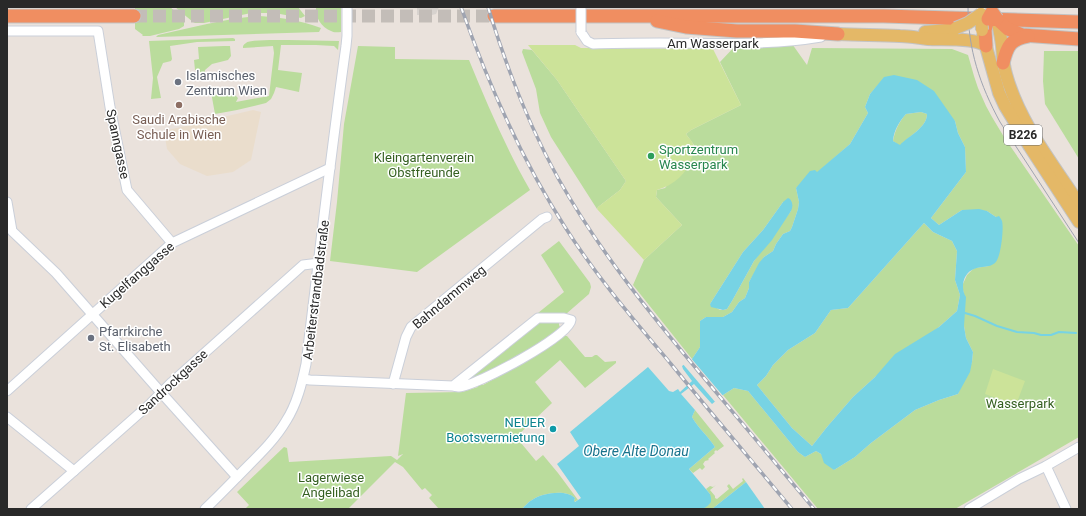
<svg xmlns="http://www.w3.org/2000/svg" width="1086" height="516" font-family="Roboto,sans-serif">
  <style>
    .education { fill: #eaddcc }
    .green { fill: #badc9c; fill-rule: evenodd }
    .pitch { fill: #cce399 }
    .plaza { fill: #d7d2ce }
    .water { fill: #77d3e4; fill-rule: evenodd }
    .pier { fill: #eae2dc }
    .lines { fill: none; stroke-linecap: round; stroke-linejoin: round }
    .stream { stroke: #77d3e4; stroke-width: 2 }
    .highway-tunnel { stroke: #c3bdb8; stroke-width: 13; stroke-dasharray: 13 6; stroke-linecap: butt }
    .minor-casing { stroke: #cacfd9; stroke-width: 11 }
    .major-casing { stroke: #c3c3c3; stroke-width: 14 }
    .highway-casing { stroke: #c3c3c3; stroke-width: 15 }
    .minor { stroke: #fff; stroke-width: 9 }
    .major { stroke: #e4b867; stroke-width: 12 }
    .highway { stroke: #f08e61; stroke-width: 13 }
    .tram { stroke: #9fa4b1; stroke-width: 1 }
    .rail-casing { stroke: #9fa4b1; stroke-width: 3.5 }
    .rail { stroke: #fff; stroke-width: 2; stroke-dasharray: 6; stroke-linecap: butt }
    .minor-bridge-casing { stroke: #cacfd9; stroke-width: 11; stroke-linecap: butt }
    .major-bridge-casing { stroke: #c3c3c3; stroke-width: 14; stroke-linecap: butt }
    .highway-bridge-casing { stroke: #c3c3c3; stroke-width: 15; stroke-linecap: butt }
    .minor-bridge { stroke: #fff; stroke-width: 9 }
    .major-bridge { stroke: #e4b867; stroke-width: 12 }
    .highway-bridge { stroke: #f08e61; stroke-width: 13 }
    .worship-dot { fill: #6b7280; stroke: #fff; stroke-width: 1.5 }
    .education-dot { fill: #8d6e63; stroke: #fff; stroke-width: 1.5 }
    .leisure-dot { fill: #2e9e5b; stroke: #fff; stroke-width: 1.5 }
    .culture-dot { fill: #0f9aa8; stroke: #fff; stroke-width: 1.5 }
    .labels { text-anchor: middle; dominant-baseline: central; stroke-width: 3; stroke-linejoin: round; paint-order: stroke }
    .shield { fill: #fff; stroke: #696969; stroke-width: 1 }
    .shield-label { font-size: 12px; font-weight: bold; fill: #292929 }
    .street-label { font-size: 13px; fill: #292929; stroke: #fff }
    .worship-label { font-size: 13px; fill: #5b616d; stroke: #fff; text-anchor: start }
    .education-label { font-size: 13px; fill: #785e54; stroke: #fff }
    .leisure-label { font-size: 13px; fill: #27864d; stroke: #fff; text-anchor: start }
    .park-label { font-size: 13px; fill: #345f20; stroke: #fff }
    .culture-label { font-size: 13px; fill: #0d838f; stroke: #fff; text-anchor: end }
    .water-label { font-size: 14px; font-style: italic; fill: #19738d; stroke: #fff }
  </style>
  <rect width="100%" height="100%" fill="#eae2dc"/>
  <!-- education -->
  <path class="education" d="M253,110L261,112L251,160L233,172L207,176L180,164L167,149L164,131Z"/>
  <!-- green -->
  <g class="green">
    <path d="M135,7H170L184,19V26L179,29L150,36H142L143,35L135,29Z"/>
    <path d="M175,7H298L305,16L301,18L275,13H251L204,23H195L193,22Z"/>
    <path d="M316,7H341V32C338,32 334,33 331,31C321,27 315,17 316,7Z"/>
    <path d="M260,16C283,18 299,20 321,28L319,32L156,37L158,35C192,28 226,18 260,16Z"/>
    <path d="M233,38L235,39V41L197,42L170,46L172,59L171,61L163,63L157,77L161,98L151,99L153,78L149,41Z"/>
    <path d="M288,40L339,41L338,50L334,46L316,45H281L278,70L302,73L299,92L276,87L274,93L271,99L266,103L237,110L215,114L211,92L216,95L233,93L238,98L236,102L269,96L274,53L273,46L243,48C243,46 243,45 246,43C250,39 281,40 288,40Z"/>
    <path d="M790,41L807,65L812,48L952,49L968,55L974,76L978,88L986,106L992,117L1004,137L1079,246V437L955,509H818L723,395L734,388L748,391L798,452L805,457L816,451L821,454L834,470L855,457L871,443L915,410L939,400L958,394L972,362L973,352L966,338L964,326V294L962,286L967,275L972,270L975,268L989,266L996,217L987,211L962,210L939,225L931,218L966,172L965,147L958,133L955,121L885,77L870,94L865,107L868,113L850,144L817,173L796,188L799,202L798,209L792,227L790,231L783,234L776,244L773,251L764,257L749,282V288L745,298L739,302L732,312L723,317H706L700,321V347L692,359L633,285L644,260L682,225L656,197L657,190L665,188L694,152V145L686,134L691,130L741,105L720,62L737,44ZM783,202L791,211L754,261L732,301L727,309L723,310H720L710,304L743,252L763,230Z"/>
    <path d="M224,46H230L231,56L228,60L212,64L205,70V72L197,73V70H195L194,60L199,59L198,47Z"/>
    <path d="M358,46L395,47V59L469,60C487,104 506,148 530,190L417,272L330,261L337,202L344,124Z"/>
    <path d="M523,49L532,50L557,80L626,181L620,190L598,207L597,209L551,137L540,113L536,89L522,52Z"/>
    <path d="M1044,51H1079V159L1045,104L1043,81Z"/>
    <path d="M921,112L927,114C927,128 908,136 900,146L893,141C895,130 899,122 906,114Z"/>
    <path d="M924,223L933,232L952,241L957,251L955,280L960,295L957,311L939,327L875,377L853,397L827,427L812,446L792,428L757,385L766,376L773,365L788,350L815,333L831,310L848,308Z"/>
    <path d="M559,241L590,283L591,287L589,294L566,314H542L539,315L538,313L564,292L541,255Z"/>
    <path d="M559,321V325L561,329L542,344L496,369L462,383L538,322Z"/>
    <path d="M564,336H567L585,357H592L595,355H597L605,362L616,361V363L585,388L560,360L535,382L552,403L516,437L536,461L543,455L558,473L578,500L574,502V501L575,498C566,489 542,493 532,500C528,502 525,506 522,509H439L429,498L432,495L425,488L422,490L403,467L395,462L348,509H245L249,505L237,492L284,447L287,448L289,462L391,456L397,460L403,454L398,456L406,393L462,392L478,387V385L481,384L483,385L518,366L519,365L544,350Z"/>
    <path d="M695,410L724,446L717,451L716,450L714,452L715,453L708,459L709,460L705,461L703,464L705,467L702,470L700,468L693,473L689,469L715,447C708,436 698,428 692,417Z"/>
    <path d="M743,478L746,482L712,509H703L710,503V494L706,489L710,486L713,487L716,485L710,490L715,496V498L717,499L729,489L727,486L729,484L733,489L743,481L742,479Z"/>
  </g>
  <!-- pitch -->
  <g class="pitch">
    <path d="M528,45H575L581,48L713,49L741,105L691,130L686,134C688,137 692,141 693,144C695,148 694,153 692,157C687,174 674,185 657,190L656,197L682,225L644,260L597,209L598,207L620,190L626,181L557,80Z"/>
    <path d="M993,369L1025,381L1016,405L985,394Z"/>
  </g>
  <!-- plaza -->
  <path class="plaza" d="M417,7H439L436,14L432,15H417Z"/>
  <!-- water -->
  <g class="water">
    <path d="M894,75L917,80L934,91L955,121L958,133L965,147L966,172L931,218L939,225L962,210L979,209L987,211L996,217L999,216C1000,217 1001,219 1002,221C1004,228 1001,258 995,263C989,268 981,266 974,269C963,273 960,288 966,297L964,326L966,338L973,352L972,362L970,372L958,394L939,400L915,410L871,443L855,457L834,470L824,463L821,454L816,451L805,457L798,452L748,391L734,388L723,395L712,404L694,384L681,394L695,410L692,417C698,428 708,436 715,447L689,469L710,494C713,503 710,504 703,509H522C525,506 528,502 532,500C542,493 566,489 575,498L574,501L575,502L581,498L557,464L579,446L570,432L648,367L669,391L673,392L678,389L680,392L692,381L683,369L682,366L692,359L700,347V321L706,317H723L732,312L739,302L745,298L749,288V282L759,263L764,257L773,251L776,244L783,234L790,231L792,227L798,209L799,202L796,188L810,171L815,170L817,172L850,144L868,113L865,107L870,94L884,77ZM921,112L927,114C927,128 908,136 900,145L893,141C894,130 899,122 906,114ZM924,223L933,232L952,241L957,251L955,280L960,295L957,311L939,327L895,354L875,377L853,397L827,427L812,446L792,428L757,385L766,376L773,365L788,350L815,333L831,310L848,308Z"/>
    <path d="M788,198L790,199C793,203 793,207 791,211L772,240L754,261L732,301L727,309L723,310L711,307L710,304L743,252L763,230L783,202Z"/>
    <path d="M746,482L765,509H712Z"/>
  </g>
  <!-- pier -->
  <path class="pier" d="M690,357L724,397L716,403L682,363Z"/>
  <g class="lines">
    <!-- stream -->
    <path class="stream" d="M965,313L975,316L997,326L1017,332L1034,333L1041,335H1051L1059,332L1076,333"/>
    <!-- highway-tunnel -->
    <path class="highway-tunnel" d="M134,16H494"/>
    <!-- minor casing -->
    <g class="minor-casing">
      <g id="minor">
        <path d="M7,31H98L110,107L127,190L172,243"/>
        <path d="M581,32L587,41L593,44C615,43 638,43 660,43C714,43 768,46 821,37"/>
        <path d="M7,202L12,231L56,273L157,388L237,477"/>
        <path d="M303,379L310,380L453,386C453,386 458,387 459,387C476,386 570,336 571,320L564,318H538L453,386"/>
        <path d="M393,384L406,337L411,327L542,219L547,217"/>
        <path d="M7,391L172,243L330,168"/>
        <path d="M7,417L74,471"/>
        <path d="M1046,466L1066,509"/>
        <path d="M31,509L151,403L172,382L303,265L319,263"/>
        <path d="M205,509C220,495 234,480 248,466C262,452 276,438 286,421C297,404 302,383 306,364C319,258 331,152 346,46L347,36V7"/>
        <path d="M969,509L1019,479L1046,466L1079,447"/>
      </g>
    </g>
    <!-- major casing -->
    <g class="major-casing">
      <g id="major">
        <path d="M997,19C999,28 1001,37 1002,46C1003,56 1003,64 1006,74C1019,122 1052,163 1079,204"/>
        <path d="M925,32L947,30L956,28"/>
        <path d="M838,34C859,35 879,35 900,36C909,36 919,38 928,39C943,40 974,37 986,46"/>
        <path d="M983,36L999,93L1005,106L1030,147L1079,222"/>
      </g>
    </g>
    <!-- highway casing -->
    <g class="highway-casing">
      <g id="highway">
        <path d="M7,16H134"/>
        <path d="M494,16H884L1079,22"/>
        <path d="M997,19L1008,29L1022,35L1079,39"/>
        <path d="M657,21L686,27L737,31H795L838,34"/>
        <path d="M986,46L985,30L988,19"/>
        <path d="M1003,63C1007,47 1010,39 1028,36"/>
      </g>
    </g>
    <!-- minor -->
    <use href="#minor" class="minor"/>
    <!-- major -->
    <use href="#major" class="major"/>
    <!-- highway -->
    <use href="#highway" class="highway"/>
    <!-- tram -->
    <path class="tram" d="M968,7C968,50 980,85 1000,122L1079,243"/>
    <!-- rail casing -->
    <g class="rail-casing">
      <g id="rail">
        <path d="M461,7C488,83 521,159 565,227C596,276 634,320 671,364C711,413 752,461 792,509"/>
        <path d="M488,7C506,66 528,124 558,178C599,251 651,315 705,379C741,422 778,466 814,509"/>
      </g>
    </g>
    <!-- rail -->
    <use href="#rail" class="rail"/>
    <!-- minor-bridge casing -->
    <g class="minor-bridge-casing">
      <path id="minor-bridge" d="M581,7V32"/>
    </g>
    <!-- major-bridge casing -->
    <g class="major-bridge-casing">
      <g id="major-bridge">
        <path d="M981,14L982,30"/>
        <path d="M956,28L968,23L981,14"/>
      </g>
    </g>
    <!-- highway-bridge casing -->
    <g class="highway-bridge-casing">
      <path id="highway-bridge" d="M988,19L992,12L997,19"/>
    </g>
    <!-- minor-bridge -->
    <use href="#minor-bridge" class="minor-bridge"/>
    <!-- major-bridge -->
    <use href="#major-bridge" class="major-bridge"/>
    <!-- highway-bridge -->
    <use href="#highway-bridge" class="highway-bridge"/>
  </g>
  <!-- markers -->
  <g class="worship-dot">
    <circle cx="178" cy="82" r="4"/>
    <circle cx="91" cy="338" r="4"/>
  </g>
  <circle class="education-dot" cx="179" cy="105" r="4"/>
  <circle class="leisure-dot" cx="651" cy="156" r="4"/>
  <circle class="culture-dot" cx="553" cy="429" r="4"/>
  <g class="labels">
    <!-- shield labels -->
    <rect class="shield" x="1004" y="125" width="38" height="20" rx="3"/>
    <g class="shield-label">
      <text x="1023" y="135">B226</text>
    </g>
    <!-- street labels -->
    <g class="street-label">
      <text x="713" y="43">Am Wasserpark</text>
      <text transform="translate(118 144) rotate(78)">Spanngasse</text>
      <text transform="translate(137 275) rotate(-41)">Kugelfanggasse</text>
      <text transform="translate(316 290) rotate(-83)">Arbeiterstrandbadstraße</text>
      <text transform="translate(449 297) rotate(-40)">Bahndammweg</text>
      <text transform="translate(173 382) rotate(-43)">Sandrockgasse</text>
    </g>
    <!-- worship labels -->
    <g class="worship-label">
      <text x="186" y="75">Islamisches<tspan x="186" dy="15">Zentrum Wien</tspan></text>
      <text x="99" y="331">Pfarrkirche<tspan x="99" dy="15">St. Elisabeth</tspan></text>
    </g>
    <!-- education labels -->
    <g class="education-label">
      <text x="179" y="119">Saudi Arabische<tspan x="179" dy="15">Schule in Wien</tspan></text>
    </g>
    <!-- leisure labels -->
    <g class="leisure-label">
      <text x="659" y="149">Sportzentrum<tspan x="659" dy="15">Wasserpark</tspan></text>
    </g>
    <!-- park labels -->
    <g class="park-label">
      <text x="424" y="157">Kleingartenverein<tspan x="424" dy="15">Obstfreunde</tspan></text>
      <text x="1020" y="403">Wasserpark</text>
      <text x="331" y="477">Lagerwiese<tspan x="331" dy="15">Angelibad</tspan></text>
    </g>
    <!-- culture labels -->
    <g class="culture-label">
      <text x="545" y="422">NEUER<tspan x="545" dy="15">Bootsvermietung</tspan></text>
    </g>
    <!-- water labels -->
    <g class="water-label">
      <text x="636" y="451">Obere Alte Donau</text>
    </g>
  </g>
  <!-- border -->
  <rect width="1086" height="516" fill="none" stroke="#292929" stroke-width="16"/>
</svg>
